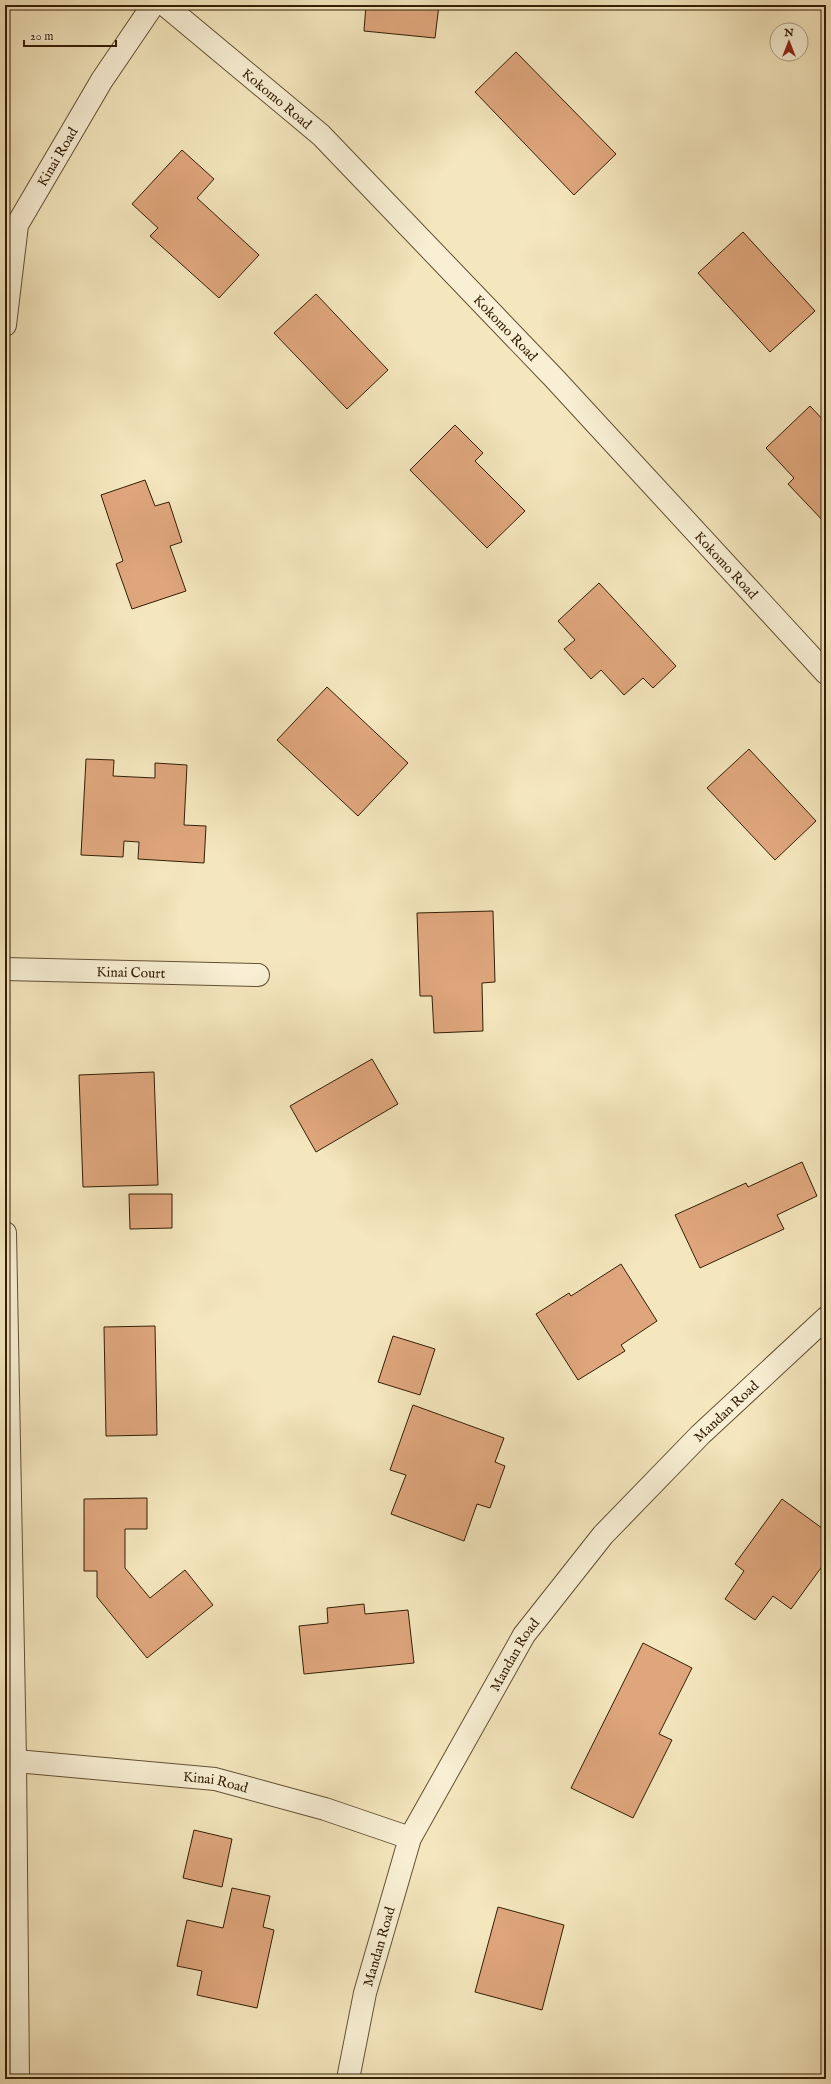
<svg xmlns="http://www.w3.org/2000/svg" width="831" height="2084" font-family="'IM FELL English',serif">
<style>
.building{fill:#dfa67d;stroke:#331e05}
.lines{fill:none;stroke-linecap:round;stroke-linejoin:round}
.street-casing{stroke:#635033;stroke-width:24}
.street{stroke:#f8efd4;stroke-width:22}
.labels{text-anchor:middle;stroke-width:3;stroke-linejoin:round;paint-order:stroke}
.street-label{font-size:14px;fill:#331e05;stroke:#f8efd4}
</style>
<rect width="100%" height="100%" fill="#f4e6bd"/>
<filter id="stains"><feTurbulence type="fractalNoise" baseFrequency=".005" numOctaves="4"/><feColorMatrix values="0 0 0 0 .2 0 0 0 0 .09 0 0 0 0 .02 0 0 0 .5 -.17"/></filter>
<radialGradient id="worn" r=".72"><stop offset=".6" stop-color="#630" stop-opacity="0"/><stop offset="1" stop-color="#630" stop-opacity=".3"/></radialGradient>
<!-- building -->
<g class="building">
<polygon points="366,5 439,5 435,38 364,31"/>
<polygon points="516,52 616,154 574,195 475,92"/>
<polygon points="182,150 214,179 197,198 259,255 219,298 150,236 158,228 132,204"/>
<polygon points="743,232 815,311 770,352 698,273"/>
<polygon points="316,294 388,370 347,409 274,333"/>
<polygon points="810,406 826,423 826,524 788,484 794,478 766,448"/>
<polygon points="455,425 483,453 475,461 525,511 487,548 410,470"/>
<polygon points="145,480 155,506 169,502 182,542 170,546 186,591 132,609 116,564 123,561 101,495"/>
<polygon points="599,583 676,666 653,688 643,678 624,695 601,670 591,679 564,649 575,640 558,621"/>
<polygon points="327,687 408,763 358,816 277,740"/>
<polygon points="749,749 816,821 775,860 707,788"/>
<polygon points="86,759 114,760 113,776 155,778 155,763 187,765 184,825 206,826 204,863 138,859 139,842 124,841 123,857 81,855"/>
<polygon points="493,911 495,982 482,983 483,1031 434,1033 432,996 420,996 417,913"/>
<polygon points="372,1059 398,1104 316,1152 290,1106"/>
<polygon points="154,1072 158,1185 83,1187 79,1075"/>
<polygon points="802,1162 817,1196 777,1215 784,1229 700,1268 675,1215 746,1183 748,1187"/>
<polygon points="129,1194 172,1194 172,1228 130,1229"/>
<polygon points="621,1264 657,1321 621,1345 625,1351 578,1380 536,1314 569,1293 571,1296"/>
<polygon points="155,1326 157,1435 106,1436 104,1327"/>
<polygon points="393,1336 435,1349 420,1395 378,1382"/>
<polygon points="413,1405 504,1438 495,1462 505,1466 490,1508 477,1504 464,1541 391,1514 406,1475 390,1470"/>
<polygon points="147,1498 147,1529 125,1529 125,1568 150,1598 185,1570 213,1605 147,1658 97,1597 97,1571 84,1571 84,1499"/>
<polygon points="782,1499 826,1531 826,1561 791,1609 773,1596 755,1620 725,1599 744,1571 735,1564"/>
<polygon points="364,1604 365,1614 408,1610 414,1663 304,1674 299,1626 328,1623 327,1608"/>
<polygon points="643,1643 692,1668 659,1734 672,1740 633,1818 571,1788"/>
<polygon points="194,1830 232,1839 222,1887 183,1878"/>
<polygon points="232,1888 270,1896 263,1927 274,1930 257,2008 197,1995 202,1971 177,1966 187,1920 223,1928"/>
<polygon points="498,1907 564,1925 542,2010 475,1992"/>
</g>
<g class="lines">
<defs>
<g id="street">
<path id="s1" d="M165 5 321 135 554 378 826 673"/>
<path id="s2" d="M5 325 17 225 102 80 153 5"/>
<path id="s3" d="M5 969 258 975"/>
<polyline points="5,1233 15,1760 18,2079"/>
<path id="s4" d="M5 1760 215 1779 325 1809 410 1838"/>
<path id="s5" d="M348 2079 365 1993 410 1838 524 1635 603 1535 700 1435 826 1318"/>
</g>
</defs>
<!-- street casing -->
<use href="#street" class="street-casing"/>
<!-- street -->
<use href="#street" class="street"/>
</g>
<g class="labels">
<!-- street labels -->
<g class="street-label">
<text dy="5" stroke="none"><textPath href="#s1" startOffset="146">Kokomo Road</textPath></text>
<text dy="5" stroke="none"><textPath href="#s2" startOffset="180">Kinai Road</textPath></text>
<text dy="5" stroke="none"><textPath href="#s1" startOffset="470">Kokomo Road</textPath></text>
<text dy="5" stroke="none"><textPath href="#s1" startOffset="794">Kokomo Road</textPath></text>
<text dy="5" stroke="none"><textPath href="#s3" startOffset="126">Kinai Court</textPath></text>
<text dy="5" stroke="none"><textPath href="#s5" startOffset="784">Mandan Road</textPath></text>
<text dy="5" stroke="none"><textPath href="#s5" startOffset="460">Mandan Road</textPath></text>
<text dy="5" stroke="none"><textPath href="#s4" startOffset="212">Kinai Road</textPath></text>
<text dy="5" stroke="none"><textPath href="#s5" startOffset="136">Mandan Road</textPath></text>
</g>
</g>
<!-- margin -->
<rect width="831" height="2084" fill="none" stroke="#f4e6bd" stroke-width="20"/>
<rect x="6" y="6" width="819" height="2072" fill="none" stroke="#331e05" stroke-width="2"/>
<rect x="10" y="10" width="811" height="2064" fill="none" stroke="#331e05"/>
<!-- north arrow -->
<g transform="translate(789 42)"><circle r="19" fill="#f8efd4" stroke="#a99b81"/>
<path d="M0-3L7 15L0 10L-7 15Z" fill="#8f2418"/>
<text y="-6" font-size="11" font-weight="bold" text-anchor="middle" fill="#331e05">N</text>
</g>
<!-- scale -->
<path d="M24 40v6h92v-6" fill="none" stroke="#331e05" stroke-width="2"/>
<text x="30" y="40" font-size="12" fill="#331e05" stroke="#f8efd4" stroke-width="3" paint-order="stroke">20 m</text>
<rect width="100%" height="100%" filter="url(#stains)"/>
<rect width="100%" height="100%" fill="url(#worn)"/>
</svg>
